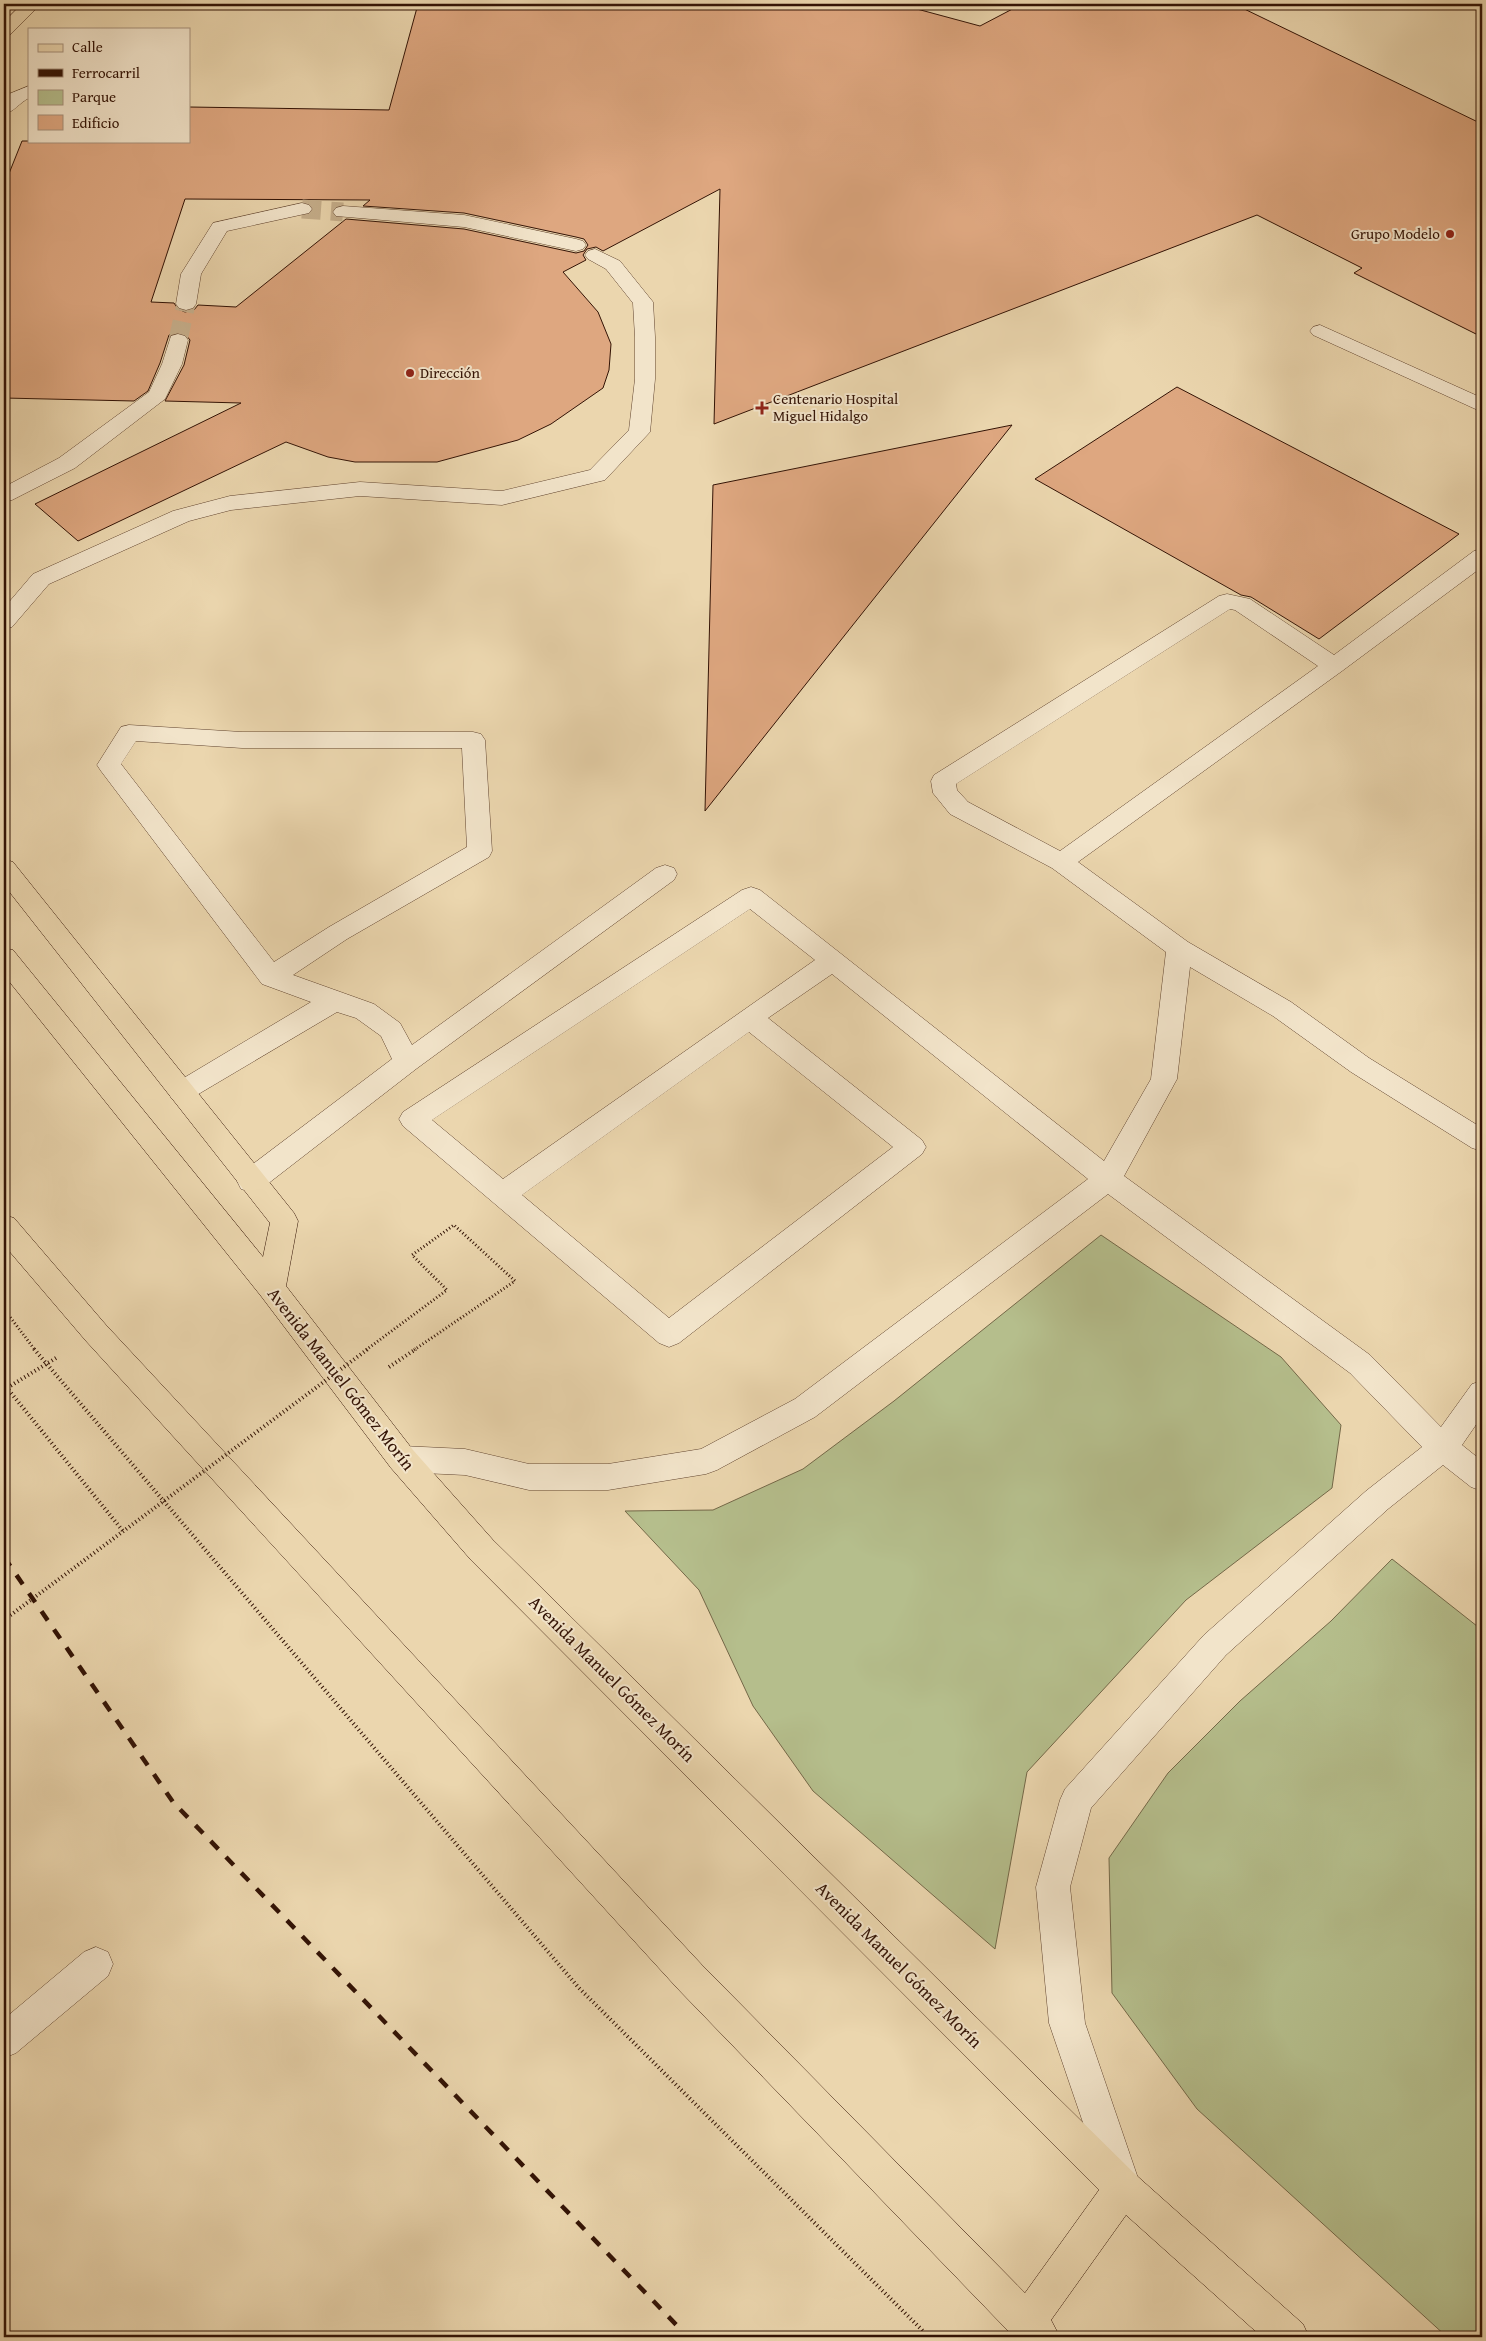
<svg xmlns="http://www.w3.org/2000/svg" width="1486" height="2341" font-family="'Gentium Book Plus',serif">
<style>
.green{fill:#b5be8c;stroke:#746848}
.building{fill:#dea780;stroke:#331305;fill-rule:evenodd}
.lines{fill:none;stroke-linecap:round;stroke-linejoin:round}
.minor-tunnel{stroke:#c6af8c;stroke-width:19;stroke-dasharray:19 10;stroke-linecap:butt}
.minor-casing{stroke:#61442f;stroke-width:1}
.major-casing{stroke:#331305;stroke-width:1}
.path-far1{stroke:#331305;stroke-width:3;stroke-dasharray:1 2.5;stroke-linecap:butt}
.path{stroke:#331305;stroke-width:4;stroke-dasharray:1 3;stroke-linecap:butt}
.minor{fill:#f2e4ca;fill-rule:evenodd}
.major{fill:#ebd6ae;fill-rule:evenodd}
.rail{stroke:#331305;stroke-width:4.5;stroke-dasharray:11 11;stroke-linecap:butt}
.path-bridge-far1{stroke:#331305;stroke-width:3;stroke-dasharray:1 2.5;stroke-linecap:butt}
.path-bridge{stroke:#331305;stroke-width:4;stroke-dasharray:1 3;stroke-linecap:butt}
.poi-dot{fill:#8f2418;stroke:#f2e4ca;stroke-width:2}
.labels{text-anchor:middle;stroke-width:4;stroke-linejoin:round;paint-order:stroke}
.far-poi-label{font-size:15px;fill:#331305;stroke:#f2e4ca;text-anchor:start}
.street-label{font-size:18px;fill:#331305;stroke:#f2e4ca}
</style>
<rect width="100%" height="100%" fill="#ebd6ae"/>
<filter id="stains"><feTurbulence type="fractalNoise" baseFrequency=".004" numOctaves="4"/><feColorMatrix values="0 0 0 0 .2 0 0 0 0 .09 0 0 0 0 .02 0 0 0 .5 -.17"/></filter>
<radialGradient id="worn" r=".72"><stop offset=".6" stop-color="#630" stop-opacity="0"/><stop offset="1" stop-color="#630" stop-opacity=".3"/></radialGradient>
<!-- green -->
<g class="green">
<polygon points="1101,1235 1281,1357 1341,1425 1332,1488 1186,1600 1027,1772 995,1949 813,1791 753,1706 699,1590 625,1511 713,1510 803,1469 894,1401"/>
<polygon points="1392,1559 1482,1630 1482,2337 1447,2337 1197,2109 1112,1993 1109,1858 1168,1773 1240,1701 1331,1621"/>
</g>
<!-- building -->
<g class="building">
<path d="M418 4H726L917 9 980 26 1022 4H1234L1482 124V337L1354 273 1362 268 1257 215 714 424 720 189 603 251 596 247 587 249 583 255 586 260 563 272 598 312 611 344 609 370 603 388 551 424 518 440 437 462H355L328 457 286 442 78 541 35 504 241 403 165 401 184 365 190 340 186 335 179 332 169 335 160 363 148 391 134 401 4 398V186L22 141H189V107L389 110ZM185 199 370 200 363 206 464 213 576 237 584 239 588 245 584 251 576 253 464 229 346 219 236 307 198 305 194 310 185 312 178 309 174 303 151 302Z"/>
<polygon points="1177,387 1459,534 1319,639 1251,597 1241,595 1035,479"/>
<polygon points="1012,425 864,611 705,811 713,485"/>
</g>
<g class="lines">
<!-- minor-tunnel -->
<g class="minor-tunnel">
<polyline points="302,209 343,212"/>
<polyline points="178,340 186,304"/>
</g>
<defs>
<g id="minor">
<path d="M29 86V98C19 103 14 112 4 114V99L9 94Z"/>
<polygon points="302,203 309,205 312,209 309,213 227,231 201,274 196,304 193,308 186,310 179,308 176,304 181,274 213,223"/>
<polygon points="343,206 464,215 576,239 583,241 586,245 583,249 576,251 464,227 336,216 333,212 336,208"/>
<polygon points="595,249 620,261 653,302 655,337 655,379 650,432 605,480 502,505 360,496 231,510 189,521 49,584 12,627 4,629 4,608 33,574 173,511 230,496 360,482 502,491 590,470 629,430 635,379 635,337 633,303 606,269 588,259 585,255 588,251"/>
<polygon points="1320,325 1482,398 1482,412 1313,335 1310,331 1313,327"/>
<polygon points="178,334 185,336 188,340 182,364 165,399 75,468 12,500 4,502 4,487 59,458 149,392 162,364 171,336"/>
<path d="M1482 549V567L1342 671 1078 862 1188 942 1291 1002 1369 1058 1482 1128V1151L1472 1148 1351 1072 1273 1016 1190 967 1177 1079 1124 1176 1370 1355 1441 1427 1472 1384 1482 1381V1416L1462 1445 1482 1461V1491L1471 1487 1443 1465 1388 1509 1226 1655 1091 1808 1070 1887 1085 2023 1141 2187 1136 2200 1123 2205 1110 2200 1105 2187 1049 2023 1036 1887 1060 1800 1065 1789 1204 1635 1366 1491 1422 1447 1350 1373 1108 1194 815 1417 717 1470 706 1474 608 1490H529L465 1475 402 1472 391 1468 387 1459 391 1450 402 1446 465 1449 529 1464H608L701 1449 795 1399 1088 1179 832 974 768 1018 922 1140 926 1147 922 1154 679 1343 669 1347 659 1343 403 1126 399 1119 403 1112 742 890 751 887 760 890 1104 1161 1151 1079 1166 952 1052 868 950 814 933 793 931 781 934 775 1219 596 1227 594 1250 599 1334 655 1474 551ZM1230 609 1235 610 1318 666 1060 851 968 802 957 790 956 784ZM750 909 815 960 503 1179 432 1120ZM749 1032 893 1147 669 1318 522 1195Z"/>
<path d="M129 725 242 732H473L481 734 485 740 492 851 489 857 347 939 293 975 374 1004 400 1023 412 1045 656 868 665 865 674 868 677 874 674 880 416 1069 261 1189 251 1192 241 1189 237 1181 241 1173 392 1059 381 1036 356 1018 337 1012 190 1099 181 1102 172 1099 168 1092 172 1085 311 1002 262 984 101 771 97 765 121 727ZM136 741 242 748H462L467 847 329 927 274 962 121 764Z"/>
<polygon points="96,1947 108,1952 113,1964 108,1976 16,2053 4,2058 4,2019 84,1952"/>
</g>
<g id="major">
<polygon points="22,4 41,4 10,35 4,36 4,22"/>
<polygon points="4,859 13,862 294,1213 298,1221 286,1286 413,1450 493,1540 1136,2175 1303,2324 1309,2337 1262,2337 1126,2215 1051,2320 1060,2337 1013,2336 678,1989 86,1341 4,1245 4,1215 14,1218 106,1325 702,1965 1025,2293 1099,2190 471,1560 391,1468 261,1296 4,975 4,948 13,950 263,1257 270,1223 4,885"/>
</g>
</defs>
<!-- minor casing -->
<use href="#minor" class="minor-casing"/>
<!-- major casing -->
<use href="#major" class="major-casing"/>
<!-- path-far1 -->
<g class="path-far1">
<polyline points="4,1309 35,1350"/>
<polyline points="414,1350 515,1281 454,1225 412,1255 447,1290"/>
</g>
<!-- path -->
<g class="path">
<polyline points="34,1349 579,1988 929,2337"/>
<polyline points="56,1358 7,1388 123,1531"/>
<polyline points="389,1367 416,1349"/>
</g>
<!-- minor -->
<use href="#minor" class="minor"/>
<!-- major -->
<use href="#major" class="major"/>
<!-- rail -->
<polyline class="rail" points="4,1557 173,1802 688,2337"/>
<!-- path-bridge-far1 -->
<polyline class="path-bridge-far1" points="366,1350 447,1290"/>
<!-- path-bridge -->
<polyline class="path-bridge" points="4,1620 368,1349"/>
</g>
<!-- markers -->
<g class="poi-dot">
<circle cx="1450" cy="234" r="5"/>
<circle cx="410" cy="373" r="5"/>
<path d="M759.5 400.5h5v5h5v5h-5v5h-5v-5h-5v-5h5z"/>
</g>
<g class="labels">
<!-- far-poi labels -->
<g class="far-poi-label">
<text x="1440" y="239" text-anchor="end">Grupo Modelo</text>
<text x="420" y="378">Dirección</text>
<text x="773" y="404">Centenario Hospital<tspan x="773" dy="17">Miguel Hidalgo</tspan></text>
</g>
<!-- street labels -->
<g class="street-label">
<text transform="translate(341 1379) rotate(52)" y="6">Avenida Manuel Gómez Morín</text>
<text transform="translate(612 1679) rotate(45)" y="6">Avenida Manuel Gómez Morín</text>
<text transform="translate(899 1965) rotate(45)" y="6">Avenida Manuel Gómez Morín</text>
</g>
</g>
<!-- margin -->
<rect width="1486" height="2341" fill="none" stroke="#ebd6ae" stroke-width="20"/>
<rect x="5" y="5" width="1476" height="2331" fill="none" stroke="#331305" stroke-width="2.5"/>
<rect x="10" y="10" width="1466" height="2321" fill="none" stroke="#331305"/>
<!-- legend -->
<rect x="28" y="28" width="162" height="115" fill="#f2e4ca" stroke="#a6907b"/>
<rect x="38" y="44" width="25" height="8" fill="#ebd6ae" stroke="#a6907b"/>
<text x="72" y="52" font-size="15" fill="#331305">Calle</text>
<rect x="38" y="69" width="25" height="8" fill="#331305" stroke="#a6907b"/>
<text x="72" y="78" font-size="15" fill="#331305">Ferrocarril</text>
<rect x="38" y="90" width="25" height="15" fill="#b5be8c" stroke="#a6907b"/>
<text x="72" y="102" font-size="15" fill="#331305">Parque</text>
<rect x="38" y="115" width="25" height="15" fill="#dea780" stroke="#a6907b"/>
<text x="72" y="128" font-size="15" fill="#331305">Edificio</text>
<rect width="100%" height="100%" filter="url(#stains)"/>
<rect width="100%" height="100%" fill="url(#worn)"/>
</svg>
